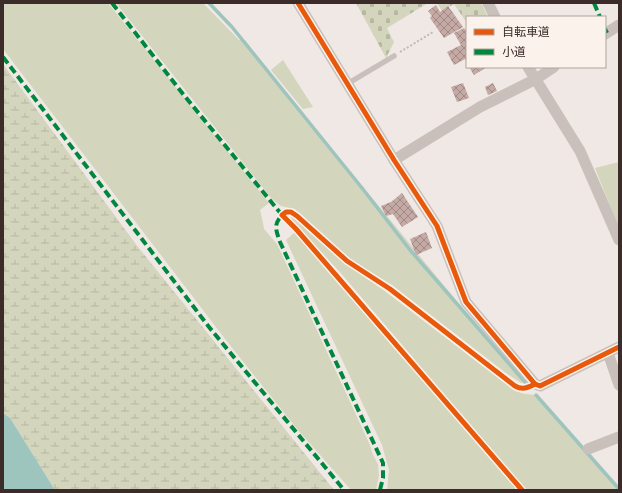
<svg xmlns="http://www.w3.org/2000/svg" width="622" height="493" font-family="'Public Sans','Noto Sans JP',sans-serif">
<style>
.grass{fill:#d4d5bd}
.wetland{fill:url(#wetland-marsh)}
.cemetery{fill:url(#cemetery-stones)}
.water{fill:#9ec4be}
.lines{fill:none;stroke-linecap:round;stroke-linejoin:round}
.stream{stroke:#9ec4be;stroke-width:3.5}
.building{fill:url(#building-cross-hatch)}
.path{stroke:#c2b9b4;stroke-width:2;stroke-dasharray:2 2;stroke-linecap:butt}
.service{stroke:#c9c0bc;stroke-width:5.5}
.minor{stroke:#c9c0bc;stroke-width:11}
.quiet{stroke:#00873e;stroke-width:4;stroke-dasharray:8 4;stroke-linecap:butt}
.cycleway-casing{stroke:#fbf2ec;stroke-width:8}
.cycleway{stroke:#e8590c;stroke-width:5}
</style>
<defs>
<pattern id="wetland-marsh" width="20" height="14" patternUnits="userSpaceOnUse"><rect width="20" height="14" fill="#d4d5bd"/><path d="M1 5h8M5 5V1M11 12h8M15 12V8" fill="none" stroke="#b7b7a2"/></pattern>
<pattern id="cemetery-stones" width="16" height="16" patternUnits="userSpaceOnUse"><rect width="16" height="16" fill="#d4d5bd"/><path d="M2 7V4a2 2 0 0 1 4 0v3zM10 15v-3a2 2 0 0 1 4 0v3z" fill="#b7b7a2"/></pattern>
<pattern id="building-cross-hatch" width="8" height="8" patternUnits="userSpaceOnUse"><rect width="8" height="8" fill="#c4a9a5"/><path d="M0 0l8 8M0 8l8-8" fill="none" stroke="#a08a86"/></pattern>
</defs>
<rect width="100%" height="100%" fill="#efe8e4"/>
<!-- grass -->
<g class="grass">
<polygon points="3,3 108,3 269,203 260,210 263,223 264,229 277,244 370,445 373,455 378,464 379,476 376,490 351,490 298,430 229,344 3,49"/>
<path d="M116 3H203L239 40H245C288 96 333 151 378 205 427 265 475 324 525 382L521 383 506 373 392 285 353 261 295 209 281 206 272 199Z"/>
<polygon points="283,60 313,107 303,109 271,70"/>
<polygon points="619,162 619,229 595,168"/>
<polygon points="291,217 296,219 350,267 386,292 515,391 525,394 536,395 619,489 619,490 526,490 339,271 292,221"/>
<polygon points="295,232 517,490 387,490 389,470 382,445 286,240"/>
</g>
<!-- wetland -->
<polygon class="wetland" points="3,64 138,247 334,490 55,490 10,418 3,413"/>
<!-- cemetery -->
<g class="cemetery">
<polygon points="356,3 428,3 387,28 394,42 386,58"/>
<polygon points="437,3 481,3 488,17 467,17 467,23 454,4 442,11"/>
</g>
<!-- water -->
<polygon class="water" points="3,413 10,418 55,490 3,490"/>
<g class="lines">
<!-- stream -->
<g class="stream">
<polyline points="209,3 232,27 362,188 410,250 525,382"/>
<polyline points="536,395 619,489"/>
</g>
</g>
<!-- building -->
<g class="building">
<polygon points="436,5 440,12 448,6 463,27 444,38 430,18 432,16 428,11"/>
<polygon points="464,28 467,32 467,63 465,59 454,65 447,52 461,45 454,33"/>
<polygon points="469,67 487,67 474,75"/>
<polygon points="463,83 469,98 457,102 451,87"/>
<polygon points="493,83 497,91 488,95 485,87"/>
<polygon points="402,193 418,217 402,227 393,214 386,216 381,206 391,202"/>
<polygon points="426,232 432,248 416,255 410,239"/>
</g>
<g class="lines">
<!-- path -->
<polyline class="path" points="400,52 433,32"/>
<!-- service -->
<polyline class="service" points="347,84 394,56"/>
<!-- minor -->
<g class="minor">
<polyline points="298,3 394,160 437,226 466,302 535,384 540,386 544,384 619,347"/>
<polyline points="488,3 495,17"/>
<polyline points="605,34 619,25"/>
<polyline points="528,67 580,151 619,240"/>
<polyline points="394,160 480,107 536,79 554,67"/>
<polyline points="608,353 619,385"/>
<polyline points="588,449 619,437"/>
</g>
<!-- quiet -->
<g class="quiet">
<path d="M112 3 183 94 282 215C273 225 276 230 280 242L383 463V478L380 490"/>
<polyline points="594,3 600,17"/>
<polyline points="605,29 607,33"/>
<polyline points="3,57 209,327 344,490"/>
</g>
<defs>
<g id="cycleway">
<polyline points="298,3 394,160 437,226 466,302 535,384 540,386 544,384 619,347"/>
<path d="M522 490 296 229 282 215 286 212H291L297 216 347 261 390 289 515 386C522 390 528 388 535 384"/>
</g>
</defs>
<!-- cycleway casing -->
<use href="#cycleway" class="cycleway-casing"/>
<!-- cycleway -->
<use href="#cycleway" class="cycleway"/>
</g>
<!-- border -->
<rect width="622" height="493" fill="none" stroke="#3b2c29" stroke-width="8"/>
<!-- legend -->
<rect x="466" y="16" width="140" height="52" fill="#fbf2ec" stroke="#aea39e"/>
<rect x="474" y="29" width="20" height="6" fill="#e8590c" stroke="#aea39e"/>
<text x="502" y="36" font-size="12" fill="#3b2c29">自転車道</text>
<rect x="474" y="49" width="20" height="6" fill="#00873e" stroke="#aea39e"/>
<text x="502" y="56" font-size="12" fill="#3b2c29">小道</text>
</svg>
